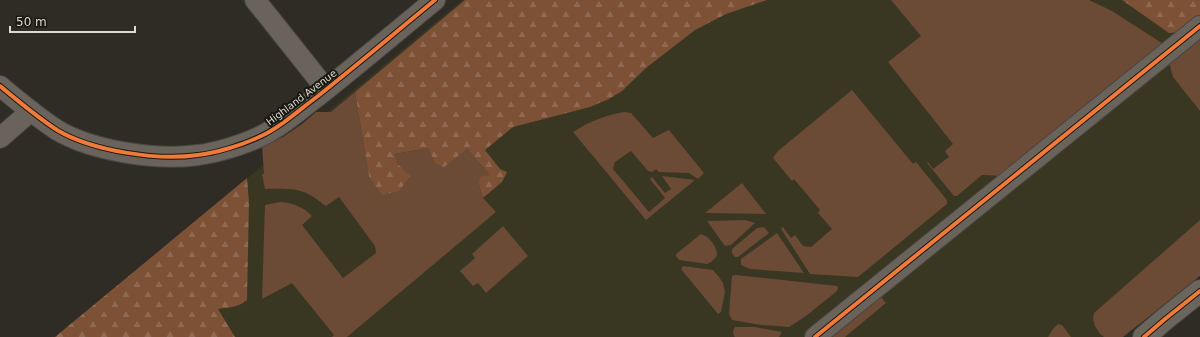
<svg xmlns="http://www.w3.org/2000/svg" width="1200" height="337" font-family="'DejaVu Sans',sans-serif">
<style>
.built{fill:#393622}
.green{fill:#6b4a36}
.forest{fill:url(#forest-firs)}
.lines{fill:none;stroke-linecap:round;stroke-linejoin:round}
.street-casing{stroke:#494741;stroke-width:22}
.secondary-casing{stroke:#494741;stroke-width:24}
.street{stroke:#69635c;stroke-width:20}
.secondary{stroke:#6a665d;stroke-width:22}
.cycleway-casing{stroke:#191711;stroke-width:6}
.cycleway{stroke:#f17a3a;stroke-width:4}
.labels{text-anchor:middle;stroke-width:4;stroke-linejoin:round;paint-order:stroke}
.street-label{font-size:10px;fill:#dcdad1;stroke:#191711}
</style>
<defs>
<pattern id="forest-firs" width="22" height="20" patternUnits="userSpaceOnUse"><rect width="22" height="20" fill="#7d5135"/><path d="M5 1l3.5 6h-7zM16 11l3.5 6h-7z" fill="#8f6951"/></pattern>
</defs>
<rect width="100%" height="100%" fill="#2e2c25"/>
<!-- built -->
<polygon class="built" points="462,0 1200,0 1200,273 1122,337 56,337"/>
<!-- green -->
<g class="green">
<polygon points="891,0 1089,0 1112,11 1165,45 1004,176 982,175 957,196 954,196 927,163 928,162 933,169 949,157 945,151 953,144 888,62 921,36"/>
<polygon points="1200,37 1200,111 1173,77 1169,62"/>
<polygon points="852,90 913,164 916,162 947,200 947,204 858,277 810,274 781,229 783,227 791,238 795,235 803,246 811,247 832,229 818,213 820,210 794,179 792,181 773,158 778,151"/>
<path d="M355 92 369 177 398 164 395 154 428 148 435 163 467 149 490 175 479 185 483 198 496 212 347 337H332L334 335 292 283 262 299 265 205C271 204 277 202 282 202 293 203 305 208 312 216L302 225 343 278 376 253 375 246 339 197 326 206C321 203 316 198 310 195 297 187 279 189 265 189L262 174H264L262 146 283 137 302 124 316 112H331Z"/>
<path d="M624 112 631 113 653 138 669 130 704 173 698 179 689 173 659 172 656 169 652 172 648 171 631 151 615 162 613 169 649 212 665 198 650 179 652 177 665 193 671 189 662 176 695 180 646 220 573 132C588 122 606 115 624 112Z"/>
<polygon points="742,183 766,214 705,213"/>
<polygon points="745,220 755,223 731,245 725,246 707,221"/>
<polygon points="1200,220 1200,276 1123,337 1104,337 1100,334 1095,326 1093,319 1094,313"/>
<polygon points="503,226 528,256 486,293 478,283 473,286 460,271 475,258 472,254"/>
<polygon points="764,227 769,233 738,257 735,257 732,253 732,249 757,228"/>
<polygon points="777,233 804,273 750,269 741,265 741,259"/>
<path d="M701 234C710 237 717 246 717 256L711 262 707 264 679 260 676 256V254Z"/>
<polygon points="683,266 713,270 719,277 723,283 725,292 721,312 718,314 681,269"/>
<polygon points="736,275 837,286 838,288 837,291 806,316 789,327 761,325 732,320 729,314 732,276"/>
<polygon points="881,297 886,303 845,337 832,337"/>
<polygon points="1058,324 1062,325 1071,337 1048,337 1053,329"/>
<path d="M735 327H755L782 332 779 337H735C732 334 733 330 735 327Z"/>
</g>
<!-- forest -->
<g class="forest">
<polygon points="465,0 767,0 726,14 695,30 646,68 622,91 609,99 590,107 513,127 485,150 500,169 507,172 502,182 483,198 479,185 480,177 490,175 467,149 444,167 435,163 428,148 395,154 398,164 410,176 399,191 382,195 369,177 355,92"/>
<polygon points="1122,0 1200,0 1200,18 1184,32 1169,33"/>
<path d="M247 178 249 202 247 300C238 308 229 307 218 309L235 337H55Z"/>
</g>
<g class="lines">
<defs>
<g id="street">
<polyline points="255,0 268,16 326,89"/>
<path d="M0 86C18 101 37 117 57 130 92 151 158 161 198 155 216 153 242 145 259 137 281 127 299 110 318 96 357 65 396 32 435 0"/>
<polyline points="0,138 31,111"/>
<polyline points="815,337 1200,26"/>
</g>
<polyline id="secondary" points="1144,337 1165,319 1200,291"/>
</defs>
<!-- street casing -->
<use href="#street" class="street-casing"/>
<!-- secondary casing -->
<use href="#secondary" class="secondary-casing"/>
<!-- street -->
<use href="#street" class="street"/>
<!-- secondary -->
<use href="#secondary" class="secondary"/>
<defs>
<g id="cycleway">
<path d="M0 86C18 101 37 117 57 130 92 151 158 161 198 155 216 153 242 145 259 137 281 127 299 110 318 96 357 65 396 32 435 0"/>
<polyline points="815,337 1200,26"/>
<polyline points="1144,337 1165,319 1200,291"/>
</g>
</defs>
<!-- cycleway casing -->
<use href="#cycleway" class="cycleway-casing"/>
<!-- cycleway -->
<use href="#cycleway" class="cycleway"/>
</g>
<g class="labels">
<!-- street labels -->
<g class="street-label">
<text transform="translate(301 97) rotate(-37)" y="4">Highland Avenue</text>
</g>
</g>
<!-- scale -->
<path d="M10 26v6h125v-6" fill="none" stroke="#dcdad1" stroke-width="2"/>
<text x="16" y="26" font-size="12" fill="#dcdad1" stroke="#191711" stroke-width="3" paint-order="stroke">50 m</text>
</svg>
